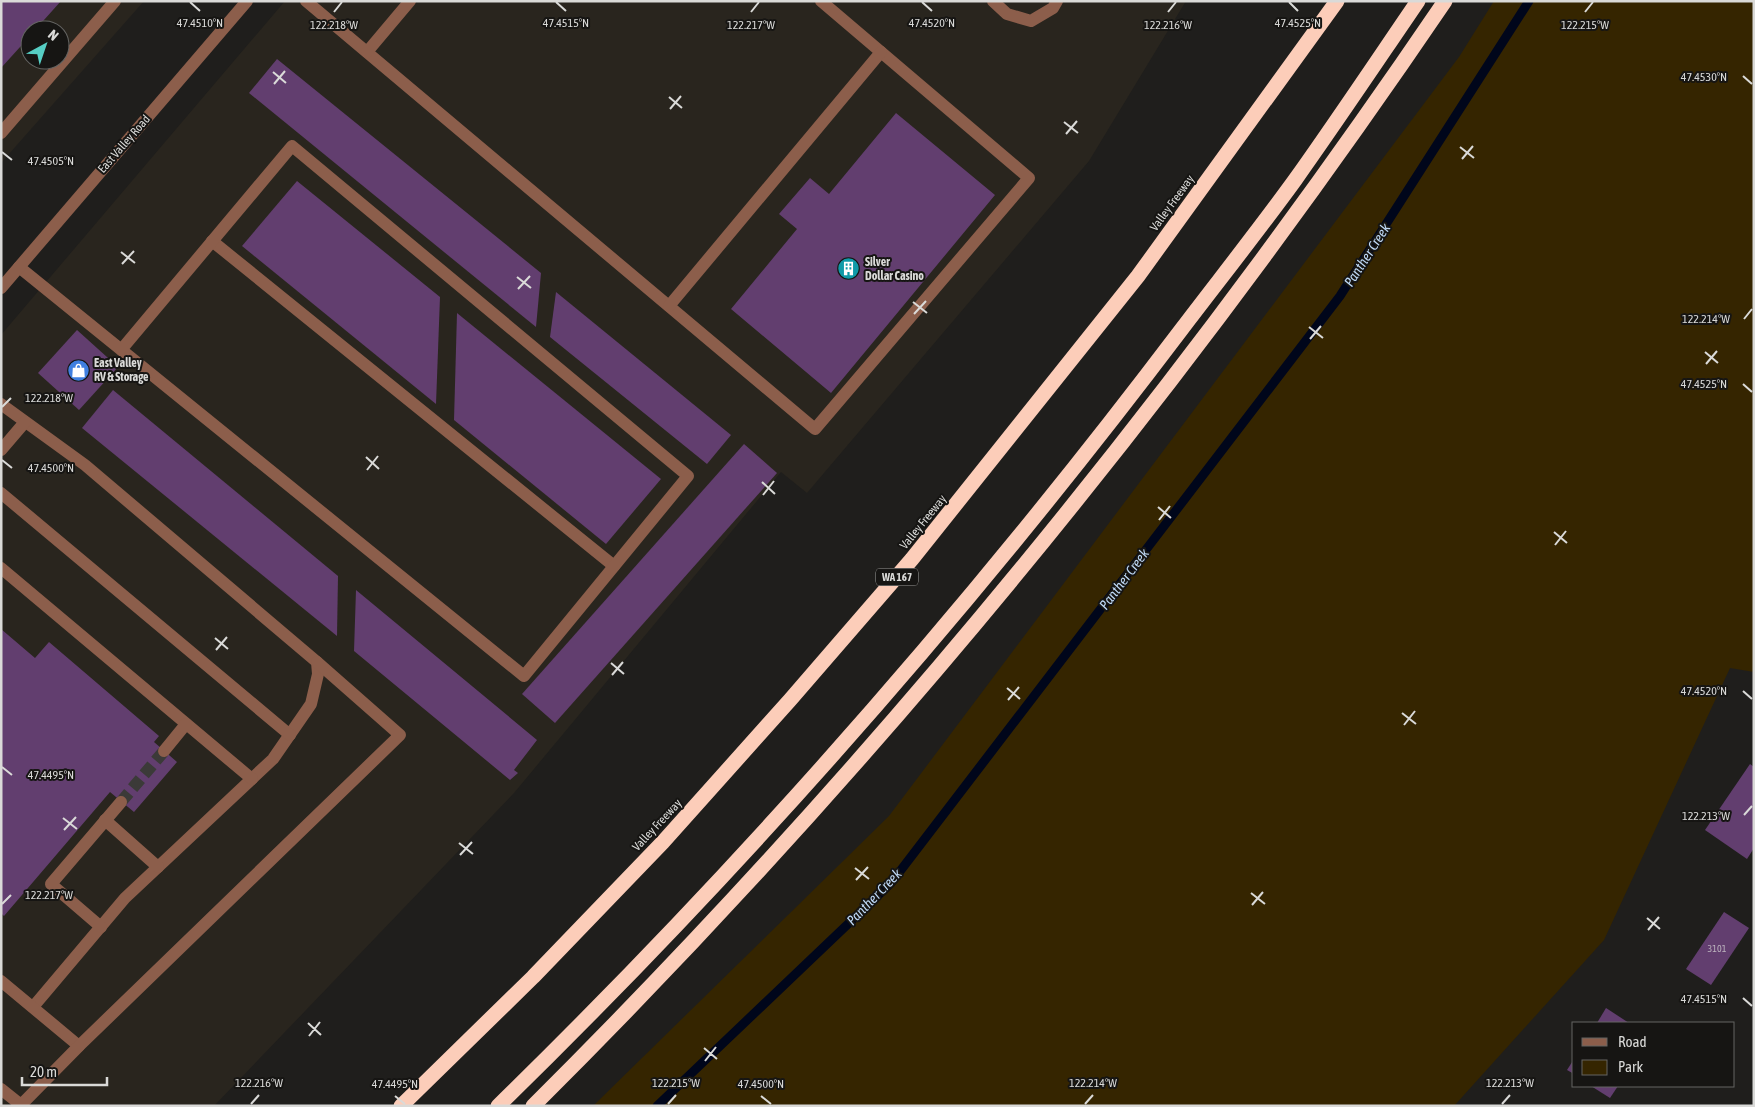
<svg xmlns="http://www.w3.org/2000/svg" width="1755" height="1107" font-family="'Asap Condensed',sans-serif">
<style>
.built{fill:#29251e;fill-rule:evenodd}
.green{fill:#352500}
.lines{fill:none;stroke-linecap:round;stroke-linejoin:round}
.stream{stroke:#00061b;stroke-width:9}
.building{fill:#623e6f}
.minor-tunnel{stroke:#3b3a38;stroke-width:12;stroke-dasharray:12 6;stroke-linecap:butt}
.minor{stroke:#8c5e4b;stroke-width:12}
.highway{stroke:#fccdb9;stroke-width:15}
.ticks{fill:none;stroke:#dadad8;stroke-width:2}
.labels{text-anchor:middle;stroke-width:4;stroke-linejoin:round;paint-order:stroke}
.number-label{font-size:10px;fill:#bcb3be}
.shield{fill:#161513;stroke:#9f9f9d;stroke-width:1}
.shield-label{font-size:11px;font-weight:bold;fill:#dadad8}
.street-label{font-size:12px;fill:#dadad8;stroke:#161513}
.poi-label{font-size:12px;font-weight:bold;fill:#dadad8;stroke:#161513;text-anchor:start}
.water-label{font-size:14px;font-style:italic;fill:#c0daf7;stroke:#161513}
.ticks-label{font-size:12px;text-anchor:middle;fill:#dadad8;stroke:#161513;stroke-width:4;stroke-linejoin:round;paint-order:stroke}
</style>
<rect width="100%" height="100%" fill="#1f1e1c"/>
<!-- built -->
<g class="built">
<path d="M1 1H144L1 163ZM30 30H60V60H30Z"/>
<polygon points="285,1 1186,1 1089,161 807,493 781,472 514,793 214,1106 1,1106 1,335"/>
</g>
<!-- green -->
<polygon class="green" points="1494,1 1754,1 1754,672 1730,668 1604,940 1454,1106 593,1106 889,816 1459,57"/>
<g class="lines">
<!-- stream -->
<polyline class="stream" points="657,1106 891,883 1340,296 1529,1"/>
</g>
<!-- building -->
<g class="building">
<polygon points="1,1 61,1 35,30 30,30 30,36 1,68"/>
<polygon points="277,59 541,273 536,327 249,93"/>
<polygon points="896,113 995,195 831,393 731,309 797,229 779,214 810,178 829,194"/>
<polygon points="297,181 440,297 436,404 242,246"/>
<polygon points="556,292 731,435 707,464 550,337"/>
<polygon points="457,313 661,479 606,544 454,420"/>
<polygon points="77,330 118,367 79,410 38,373"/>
<polygon points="113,390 338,576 337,636 82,428"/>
<polygon points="744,444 777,473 555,723 522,694"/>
<polygon points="356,590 537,740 514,770 518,773 510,780 354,651"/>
<polygon points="1,629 35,658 49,642 159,736 154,742 177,762 134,812 110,792 4,916 1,913"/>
<polygon points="1750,764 1754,767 1754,848 1747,859 1705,830"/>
<polygon points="1724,912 1749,928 1711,985 1686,969"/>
<polygon points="1606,1008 1629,1023 1597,1023"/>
<polygon points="1574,1059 1574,1074 1567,1070"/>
<polygon points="1591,1086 1618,1086 1610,1098"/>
</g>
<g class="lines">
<!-- minor-tunnel -->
<polyline class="minor-tunnel" points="121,802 164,751"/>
<!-- minor -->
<g class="minor">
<polyline points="306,1 815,429 1029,178 821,1"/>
<polyline points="993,1 1007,14 1031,21 1053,8 1057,1"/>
<polyline points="367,52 410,1"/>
<polyline points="1,133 115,1"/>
<polyline points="212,241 614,566"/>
<polyline points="19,267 524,676 688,476 292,146 121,350"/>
<polyline points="1,288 247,1"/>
<polyline points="669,306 881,52"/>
<polyline points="1,404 85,465 317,662 318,674 311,704 273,759 125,898 33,1007"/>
<polyline points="1,450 25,422"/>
<polyline points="1,493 290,735"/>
<polyline points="1,568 252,779"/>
<polyline points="164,751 186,724"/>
<polyline points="105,820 158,867"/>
<polyline points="101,927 51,884 121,802"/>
<polyline points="1,981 79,1046"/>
<polyline points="1,1089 21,1105 79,1046 400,735 317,662"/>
</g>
<!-- highway -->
<g class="highway">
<polyline points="401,1106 533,977 663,842 790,700 912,559 1138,276 1337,1"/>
<path d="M498 1106C745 865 973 605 1181 330 1219 280 1258 231 1295 180 1337 121 1377 61 1418 1"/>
<path d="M533 1106C873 768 1176 397 1445 1"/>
</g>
</g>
<!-- ticks -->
<path class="ticks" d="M190 2 200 11M556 2 566 11M922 2 932 11M1289 2 1298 11M334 12 342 2M751 12 759 2M1168 12 1176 2M1585 12 1593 2M273 72 286 83M1743 76 1752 84M274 84 285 71M669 97 682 108M670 109 681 96M1064 122 1078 133M1066 134 1077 121M1460 147 1474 158M2 152 12 160M1462 159 1473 146M121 252 135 263M122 264 134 251M517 277 531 288M518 289 530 276M913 302 927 313M914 314 926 301M1744 319 1752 309M1309 327 1323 338M1310 339 1321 326M1705 352 1718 363M1706 364 1717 351M1743 384 1752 392M2 407 11 398M366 457 379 469M2 460 12 468M367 470 378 456M762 482 775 494M763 495 774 481M1158 507 1171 518M1159 520 1170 506M1554 532 1567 543M1555 545 1566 531M215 638 228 649M216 650 227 637M611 663 624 674M612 675 623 662M1007 688 1020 699M1743 691 1752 699M1008 700 1019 687M1402 713 1416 724M1404 725 1415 711M2 767 12 775M1744 815 1752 806M63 818 77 829M64 830 76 817M459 843 473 854M460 855 472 842M855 868 869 879M856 880 868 867M1251 893 1265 904M2 904 11 895M1252 905 1263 892M1647 918 1660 929M1648 930 1659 917M1743 998 1752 1006M308 1023 321 1035M309 1036 320 1022M704 1048 717 1059M705 1061 716 1047M395 1096 405 1104M761 1096 771 1104M251 1104 259 1095M668 1104 676 1095M1085 1104 1093 1095M1502 1104 1510 1095"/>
<!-- icons -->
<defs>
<symbol id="building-disc" viewBox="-11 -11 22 22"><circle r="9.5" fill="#0f9aa8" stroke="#161513"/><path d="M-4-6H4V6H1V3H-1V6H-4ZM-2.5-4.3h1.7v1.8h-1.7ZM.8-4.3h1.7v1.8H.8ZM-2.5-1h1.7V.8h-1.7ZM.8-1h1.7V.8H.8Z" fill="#fff"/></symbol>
<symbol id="shop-disc" viewBox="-11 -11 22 22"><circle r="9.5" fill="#3f7fe0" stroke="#161513"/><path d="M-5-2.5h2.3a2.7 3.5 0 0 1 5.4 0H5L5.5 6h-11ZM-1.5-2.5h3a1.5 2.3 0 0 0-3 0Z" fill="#fff"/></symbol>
</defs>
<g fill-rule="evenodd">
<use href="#building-disc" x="836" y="256" width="25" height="25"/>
<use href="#shop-disc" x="66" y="358" width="25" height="25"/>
</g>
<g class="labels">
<!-- number labels -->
<g class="number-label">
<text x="1717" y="952">3101</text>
</g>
<!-- shield labels -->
<rect class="shield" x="876" y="568.5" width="42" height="17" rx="4"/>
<g class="shield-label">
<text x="897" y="581">WA 167</text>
</g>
<!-- street labels -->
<g class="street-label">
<text transform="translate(124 144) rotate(-49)" y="4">East Valley Road</text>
<text transform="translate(1172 203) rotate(-54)" y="4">Valley Freeway</text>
<text transform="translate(923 522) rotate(-51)" y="4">Valley Freeway</text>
<text transform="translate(657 825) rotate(-47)" y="4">Valley Freeway</text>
</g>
<!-- poi labels -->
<g class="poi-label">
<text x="865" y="266">Silver<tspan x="865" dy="14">Dollar Casino</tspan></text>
<text x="94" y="367">East Valley<tspan x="94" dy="14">RV &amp; Storage</tspan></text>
</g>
<!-- water labels -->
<g class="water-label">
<text transform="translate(1367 255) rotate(-57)" y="5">Panther Creek</text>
<text transform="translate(1124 579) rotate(-53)" y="5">Panther Creek</text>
<text transform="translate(874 897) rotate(-46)" y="5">Panther Creek</text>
</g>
</g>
<g class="ticks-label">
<text x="200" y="27">47.4510°N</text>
<text x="566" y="27">47.4515°N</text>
<text x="932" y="27">47.4520°N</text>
<text x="1298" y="27">47.4525°N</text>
<text x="334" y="29">122.218°W</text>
<text x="751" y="29">122.217°W</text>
<text x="1168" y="29">122.216°W</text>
<text x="1585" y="29">122.215°W</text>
<text x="1704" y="81">47.4530°N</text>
<text x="51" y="165">47.4505°N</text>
<text x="1706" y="323">122.214°W</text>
<text x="1704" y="388">47.4525°N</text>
<text x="49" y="402">122.218°W</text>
<text x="51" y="472">47.4500°N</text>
<text x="1704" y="695">47.4520°N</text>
<text x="51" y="779">47.4495°N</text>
<text x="1706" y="820">122.213°W</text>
<text x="49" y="899">122.217°W</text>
<text x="1704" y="1003">47.4515°N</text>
<text x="259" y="1087">122.216°W</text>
<text x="676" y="1087">122.215°W</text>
<text x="1093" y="1087">122.214°W</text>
<text x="1510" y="1087">122.213°W</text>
<text x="395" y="1088">47.4495°N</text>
<text x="761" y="1088">47.4500°N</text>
</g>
<!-- border -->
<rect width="1755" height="1107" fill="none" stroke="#dadad8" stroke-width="5"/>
<!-- legend -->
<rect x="1572" y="1022" width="162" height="65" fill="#161513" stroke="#646462"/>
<rect x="1582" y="1038" width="25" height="8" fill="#8c5e4b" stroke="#646462"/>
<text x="1618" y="1047" font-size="15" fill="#dadad8">Road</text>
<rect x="1582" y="1060" width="25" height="15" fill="#352500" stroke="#646462"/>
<text x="1618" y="1072" font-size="15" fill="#dadad8">Park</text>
<!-- north arrow -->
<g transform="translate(45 45) rotate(40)"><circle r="24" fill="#161513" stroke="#646462"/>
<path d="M0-4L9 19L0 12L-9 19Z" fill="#56cec4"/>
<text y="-8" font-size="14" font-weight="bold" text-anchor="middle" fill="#dadad8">N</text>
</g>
<!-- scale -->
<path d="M22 1077v8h85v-8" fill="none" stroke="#dadad8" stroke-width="2.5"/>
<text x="30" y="1077" font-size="15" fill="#dadad8" stroke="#161513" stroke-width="4" paint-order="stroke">20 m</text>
</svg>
